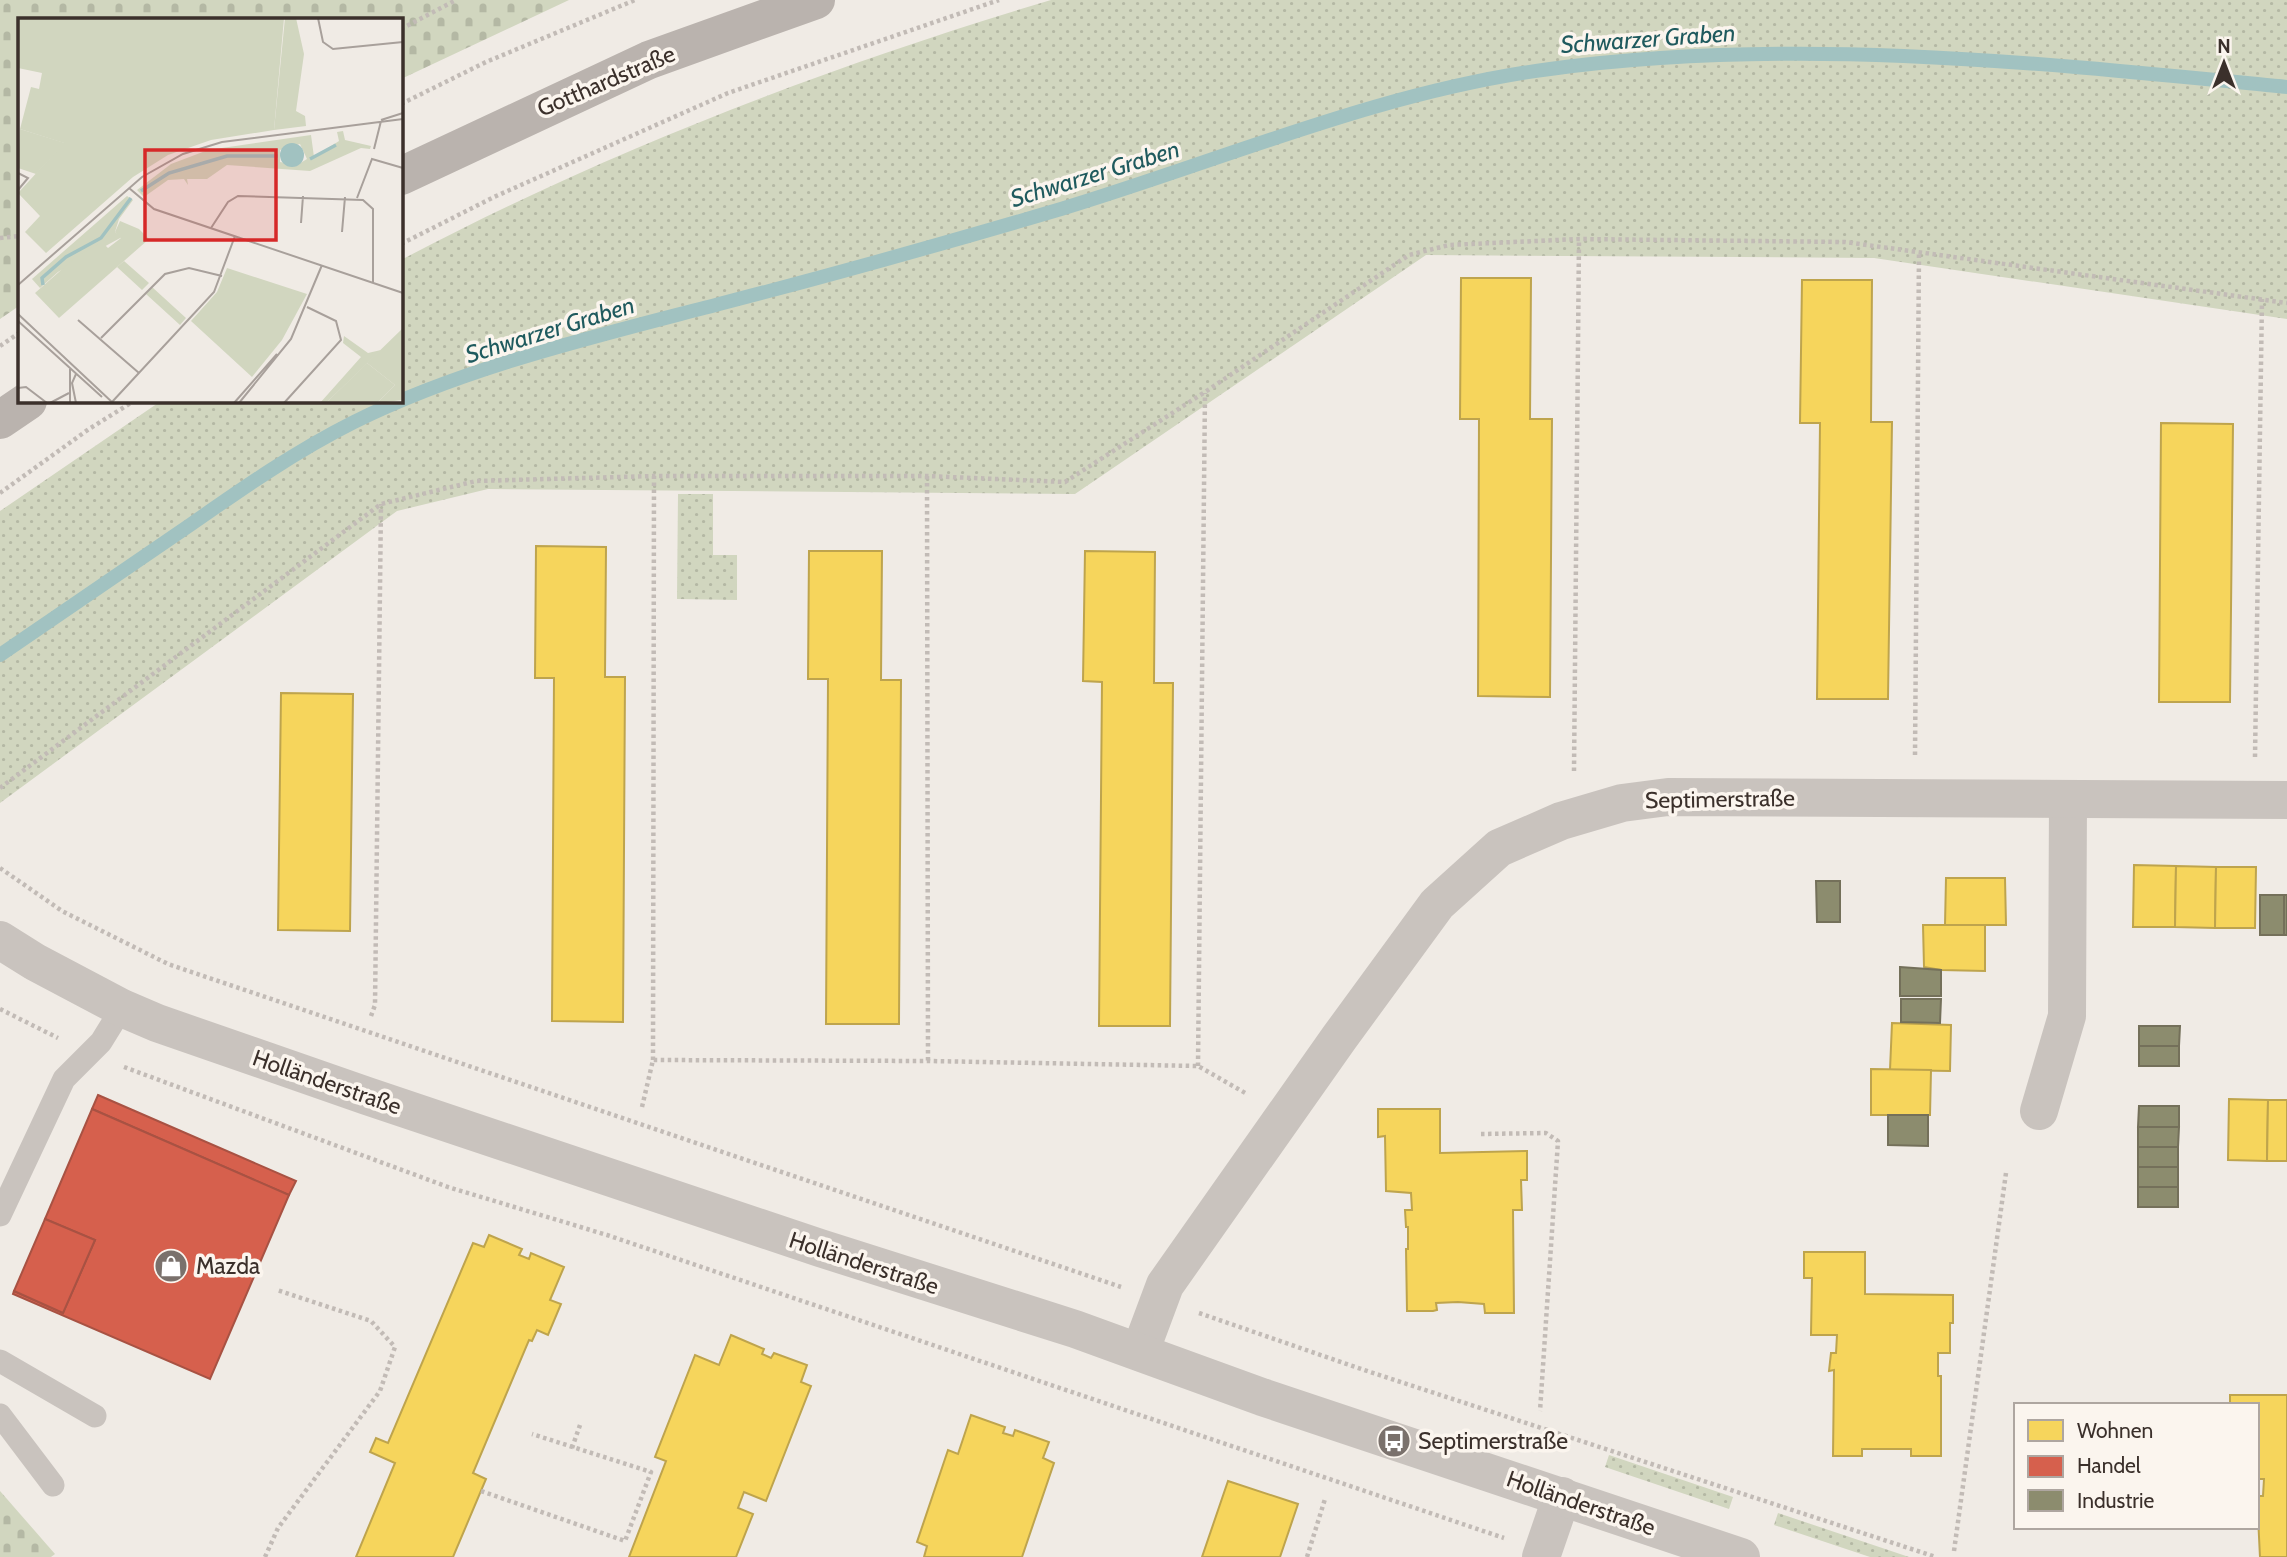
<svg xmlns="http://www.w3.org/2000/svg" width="2287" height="1557" font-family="Cabin,sans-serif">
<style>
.grass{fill:url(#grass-dots)}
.cemetery{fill:url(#cemetery-stones)}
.homes{fill:#f6d55c;stroke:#bea44d;stroke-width:2}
.shops{fill:#d6604d;stroke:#a85243;stroke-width:2}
.industry{fill:#8c8c6e;stroke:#74705a;stroke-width:2}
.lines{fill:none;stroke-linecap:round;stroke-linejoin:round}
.stream{stroke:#a1c2c1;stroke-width:14}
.path{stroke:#c2bbb6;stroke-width:4.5;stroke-dasharray:3.5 3.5;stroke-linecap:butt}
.service{stroke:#c9c3be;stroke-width:23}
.minor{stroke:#c9c3be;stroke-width:38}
.tertiary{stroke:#c9c3be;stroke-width:38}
.secondary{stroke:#bab3ae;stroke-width:38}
.labels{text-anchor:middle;stroke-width:7;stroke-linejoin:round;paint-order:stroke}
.street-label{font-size:23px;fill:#3b302b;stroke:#fbf5ee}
.poi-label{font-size:23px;fill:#3b302b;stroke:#fbf5ee;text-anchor:start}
.water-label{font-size:24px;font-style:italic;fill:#1f5a5e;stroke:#fbf5ee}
.inset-river{fill:none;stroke:#a1c2c1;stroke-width:3.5}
.inset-road{fill:none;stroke:#a8a09b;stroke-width:2}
.view{fill:#d62828;fill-opacity:0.15;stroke:#d62828;stroke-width:3.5}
.inset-edge{fill:none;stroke:#3b302b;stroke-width:3.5}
</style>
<defs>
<pattern id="grass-dots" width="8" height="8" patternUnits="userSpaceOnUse" patternTransform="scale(1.75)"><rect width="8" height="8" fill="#d1d6bf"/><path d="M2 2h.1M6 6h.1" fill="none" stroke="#b4b8a4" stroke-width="1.8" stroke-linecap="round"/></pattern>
<pattern id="cemetery-stones" width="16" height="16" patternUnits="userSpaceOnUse" patternTransform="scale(1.75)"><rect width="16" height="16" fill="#d1d6bf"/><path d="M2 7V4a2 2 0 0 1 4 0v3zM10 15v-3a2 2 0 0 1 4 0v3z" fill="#b4b8a4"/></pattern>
</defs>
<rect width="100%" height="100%" fill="#f0ebe5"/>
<!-- grass -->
<g class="grass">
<path d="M1051 0H2287V319L1874 258 1426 255 1075 494 488 489 397 511 0 803V511L3 509 161 401H401V260C607 151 827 67 1051 0Z"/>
<polygon points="678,494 713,494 713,555 737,555 737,600 677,599"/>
<polygon points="1609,1455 1733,1497 1729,1509 1605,1467"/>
<polygon points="1778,1513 1909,1557 1870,1557 1774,1525"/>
</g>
<!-- cemetery -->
<g class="cemetery">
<polygon points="0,0 569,0 401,79 401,19 19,19 19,306 0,319"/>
<polygon points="0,1491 55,1554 51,1557 0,1557"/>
</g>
<!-- homes -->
<g class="homes">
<polygon points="1461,278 1531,278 1530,419 1552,419 1550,697 1478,696 1479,419 1460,419"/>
<polygon points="1802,280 1872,280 1871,422 1892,422 1888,699 1817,699 1820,423 1800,423"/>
<polygon points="2161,423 2233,424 2230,702 2159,702"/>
<polygon points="536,546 606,547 605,677 625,677 623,1022 552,1021 554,678 535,678"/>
<polygon points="809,551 882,551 881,680 901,680 899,1024 826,1024 828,679 808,679"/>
<polygon points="1085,551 1155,552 1154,683 1173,683 1170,1026 1099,1026 1102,682 1083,681"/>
<polygon points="281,693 353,694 350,931 278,930"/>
<polygon points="2134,865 2176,866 2175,927 2133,927"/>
<polygon points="2176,866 2216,867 2215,928 2175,927"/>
<polygon points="2216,867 2256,867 2255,928 2215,928"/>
<polygon points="1946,878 2005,878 2006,925 1945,925"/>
<polygon points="1923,925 1985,925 1985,971 1941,970 1924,967"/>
<polygon points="1892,1023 1951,1025 1950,1071 1890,1070"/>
<polygon points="1871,1069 1931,1070 1930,1115 1871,1115"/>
<polygon points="2229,1099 2268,1100 2267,1161 2228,1160"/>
<polygon points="2268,1100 2287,1100 2287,1161 2267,1161"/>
<polygon points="1378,1109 1440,1109 1440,1153 1527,1151 1527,1180 1521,1180 1522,1210 1513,1210 1514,1313 1485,1313 1484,1304 1458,1302 1436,1303 1437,1310 1433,1311 1407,1311 1406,1249 1408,1249 1408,1227 1406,1227 1405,1210 1412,1210 1411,1193 1386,1191 1385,1136 1378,1137"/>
<polygon points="489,1235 522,1249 519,1255 529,1259 531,1253 564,1267 550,1300 561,1304 548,1335 537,1330 532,1341 529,1340 473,1473 486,1479 453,1557 356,1557 395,1463 370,1452 376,1438 388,1443 473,1243 484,1247"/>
<polygon points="1804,1252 1865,1252 1865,1294 1953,1295 1953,1323 1950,1323 1950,1353 1938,1353 1938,1376 1941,1376 1941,1456 1911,1456 1911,1449 1862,1449 1862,1456 1833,1456 1834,1370 1829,1371 1831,1353 1836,1353 1837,1335 1811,1335 1812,1278 1804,1278"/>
<polygon points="731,1335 764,1349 762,1354 771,1358 774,1353 807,1365 801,1382 811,1386 766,1501 744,1492 738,1508 753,1514 736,1557 629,1557 666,1461 655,1457 695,1355 719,1365"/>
<polygon points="2230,1395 2287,1395 2287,1557 2260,1557 2257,1496 2263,1496 2264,1479 2257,1479 2257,1405 2230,1405"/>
<polygon points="971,1415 1005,1427 1003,1433 1013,1436 1015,1430 1049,1442 1043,1458 1054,1463 1022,1557 924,1557 927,1546 917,1542 948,1450 958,1454"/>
<polygon points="1228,1481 1298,1504 1280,1557 1202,1557"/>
</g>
<!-- shops -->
<g class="shops">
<polygon points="98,1095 296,1181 289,1195 92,1109"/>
<polygon points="92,1109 289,1195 210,1379 13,1294 14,1291 63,1313 95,1240 45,1219"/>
<polygon points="45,1219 95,1240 63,1313 14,1291"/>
</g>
<!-- industry -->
<g class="industry">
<polygon points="1816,881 1840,881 1840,922 1817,922"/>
<rect x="2260" y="895" width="24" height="40"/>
<rect x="2284" y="895" width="3" height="40"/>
<polygon points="1900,967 1941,970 1941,996 1900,996"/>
<polygon points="1901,999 1941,999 1940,1023 1901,1022"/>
<polygon points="2139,1026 2180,1026 2179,1046 2139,1046"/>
<rect x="2139" y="1046" width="40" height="20"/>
<polygon points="2139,1106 2179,1106 2179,1127 2138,1127"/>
<polygon points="1888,1115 1928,1115 1928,1146 1888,1145"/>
<polygon points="2138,1127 2179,1127 2178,1147 2138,1147"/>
<rect x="2138" y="1147" width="40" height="20"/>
<rect x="2138" y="1167" width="40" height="20"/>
<rect x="2138" y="1187" width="40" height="20"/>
</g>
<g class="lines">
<!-- stream -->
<path class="stream" d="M0 655C63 612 127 568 190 525 243 488 296 451 354 422 467 366 601 335 723 303 836 274 949 242 1061 209 1223 160 1381 91 1550 69 1794 36 2043 63 2287 87"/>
<!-- path -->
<g class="path">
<polyline points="401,29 456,0"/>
<polyline points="401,104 486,62 635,0"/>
<polyline points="0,238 19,236"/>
<polyline points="401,244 494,197 728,93 999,0"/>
<polyline points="0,346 19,333"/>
<polyline points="927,476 928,1061"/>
<polyline points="0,493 89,429 134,401"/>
<polyline points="1915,755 1919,252"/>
<polyline points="2255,757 2262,299"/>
<polyline points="1574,771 1579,239"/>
<polyline points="0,788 381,504 476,481 654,476 927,476 1065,482 1205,392 1409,255 1449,245 1579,239 1845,242 2287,303"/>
<polyline points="0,868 62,911 168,964 1121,1287"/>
<polyline points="0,1009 58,1038"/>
<polyline points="371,1016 375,1005 381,504"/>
<polyline points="653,1060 654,476"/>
<polyline points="1198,1066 1205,393"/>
<polyline points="124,1067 448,1187 607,1235 1504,1538"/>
<polyline points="642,1107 653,1060 928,1061 1198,1066 1247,1094"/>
<polyline points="1481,1134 1546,1133 1558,1141 1540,1411"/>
<polyline points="1199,1313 1364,1370 1936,1557"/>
<polyline points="572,1448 580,1425"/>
<polyline points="481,1491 625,1541 651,1472 532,1434"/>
<polyline points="1954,1551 2006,1173"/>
<polyline points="265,1557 278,1528 380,1391 395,1347 371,1321 277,1290"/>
<polyline points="1307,1557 1325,1499"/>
</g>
<!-- service -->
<g class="service">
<polyline points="0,1215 64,1079 101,1042 122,1008"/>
<polyline points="0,1361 95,1416"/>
<polyline points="0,1415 53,1485"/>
</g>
<!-- minor -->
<g class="minor">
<polyline points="2039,1111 2067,1016 2068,799"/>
<polyline points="1140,1352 1165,1285 1339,1038 1437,904 1499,848 1561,821 1622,803 1668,797 2287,800"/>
<polyline points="1541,1557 1562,1496"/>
</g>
<!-- tertiary -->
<polyline class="tertiary" points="0,940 35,962 122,1008 157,1023 367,1096 820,1248 1075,1329 1262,1397 1741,1557"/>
<!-- secondary -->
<g class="secondary">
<polyline points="401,176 649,60 816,0"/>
<polyline points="0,420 28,401"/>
</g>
</g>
<!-- icons -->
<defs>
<symbol id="shop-disc" viewBox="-11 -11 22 22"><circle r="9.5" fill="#7a716c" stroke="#fbf5ee"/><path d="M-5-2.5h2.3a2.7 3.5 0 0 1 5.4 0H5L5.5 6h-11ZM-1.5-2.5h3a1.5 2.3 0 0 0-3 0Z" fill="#fff"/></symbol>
<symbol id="bus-disc" viewBox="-11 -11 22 22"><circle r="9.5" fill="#7a716c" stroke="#fbf5ee"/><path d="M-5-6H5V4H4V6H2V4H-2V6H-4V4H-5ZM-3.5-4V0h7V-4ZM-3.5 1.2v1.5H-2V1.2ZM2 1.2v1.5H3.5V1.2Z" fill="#fff"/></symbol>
</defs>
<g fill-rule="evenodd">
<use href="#shop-disc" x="152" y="1247" width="38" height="38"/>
<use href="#bus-disc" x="1375" y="1422" width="38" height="38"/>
</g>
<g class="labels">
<!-- street labels -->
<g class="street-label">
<text transform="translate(606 81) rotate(-23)" y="8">Gotthardstraße</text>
<text transform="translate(1720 799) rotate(-1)" y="8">Septimerstraße</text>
<text transform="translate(327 1082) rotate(19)" y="8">Holländerstraße</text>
<text transform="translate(864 1263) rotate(18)" y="8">Holländerstraße</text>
<text transform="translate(1581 1503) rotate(19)" y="8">Holländerstraße</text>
</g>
<!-- poi labels -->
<g class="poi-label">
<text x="196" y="1274">Mazda</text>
<text x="1418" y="1449">Septimerstraße</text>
</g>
<!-- water labels -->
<g class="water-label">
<text transform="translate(1648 39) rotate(-4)" y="8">Schwarzer Graben</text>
<text transform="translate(1095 174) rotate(-17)" y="8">Schwarzer Graben</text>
<text transform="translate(550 330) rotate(-17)" y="8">Schwarzer Graben</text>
</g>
</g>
<!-- overview -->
<g transform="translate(18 18)">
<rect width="385" height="385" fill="#f0ebe5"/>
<path d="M267 0H278L286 36 278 93 287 98 288 108 256 112ZM325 113 327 122 353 128 352 131 343 130 292 153 209 147 189 161H169L170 167 166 161 150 162 126 179 119 172 153 146 190 132 293 117 296 139 321 123 319 114ZM282 126 289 141 279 147 262 144V132ZM109 178 115 182 101 201 97 214 104 219 40 254 22 270 14 261ZM106 243 131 265 124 272 99 249ZM134 269 168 300 162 307 128 276ZM326 318 350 335 363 332 308 385H302L343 339 325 325Z" fill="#d1d6bf" fill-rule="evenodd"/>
<path d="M0 0H266L256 112 193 122 150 137 115 159 28 235 7 214 22 198 0 175 46 125 2 111 13 69 21 71 24 55 0 50ZM102 203 121 211 131 221 41 300 17 275 58 239 84 224 90 230 103 220 97 214ZM349 345 377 367 359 385H308Z" fill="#d1d6bf"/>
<path d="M2 111 47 125 18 156 0 150ZM209 250 289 276 264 322 234 359 173 303 199 274ZM385 310V382L359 385 377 367 349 345Z" fill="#d1d6bf"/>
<path d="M262 137a12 12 0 1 1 24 0a12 12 0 1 1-24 0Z" fill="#a1c2c1"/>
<path class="inset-river" d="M292 141 318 127M123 173 151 155 209 138H260M25 267 24 260 48 239 83 220 113 180"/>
<path class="inset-road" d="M300 0 305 24 315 31 385 24M363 102 385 95M356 131 363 103M0 155 10 160 0 172M111 170 136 191 385 275M339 180 354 141 385 150M283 205 285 178M193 210 210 184 220 178 345 182 355 191V264M324 214 327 179M0 267 124 159 165 136 204 124 385 101M0 296 95 385M60 302 121 355M0 303 84 379M83 320 147 256 171 250 204 258M0 370 8 369 29 385M94 384 196 274 217 218M32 385 51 375M52 385V351M58 385 54 365 58 356M216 385 259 336M221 385 273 321 304 247M266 385 323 322 318 303 289 289"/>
<path class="view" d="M127 132H258V222H127Z"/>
<rect width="385" height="385" class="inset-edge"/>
</g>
<!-- legend -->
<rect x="2014" y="1403" width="245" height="126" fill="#fbf5ee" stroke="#aea6a0" stroke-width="2"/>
<rect x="2028" y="1420" width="35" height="21" fill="#f6d55c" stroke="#aea6a0" stroke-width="2"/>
<text x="2077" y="1438" font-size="21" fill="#3b302b">Wohnen</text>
<rect x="2028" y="1456" width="35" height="21" fill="#d6604d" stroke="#aea6a0" stroke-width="2"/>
<text x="2077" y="1473" font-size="21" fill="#3b302b">Handel</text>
<rect x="2028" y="1490" width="35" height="21" fill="#8c8c6e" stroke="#aea6a0" stroke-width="2"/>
<text x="2077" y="1508" font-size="21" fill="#3b302b">Industrie</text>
<!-- north arrow -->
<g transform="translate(2224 63)" stroke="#fbf5ee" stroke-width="5" paint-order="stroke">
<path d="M0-5L12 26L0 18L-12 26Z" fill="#3b302b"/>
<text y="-10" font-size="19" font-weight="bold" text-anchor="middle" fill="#3b302b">N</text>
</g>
</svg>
